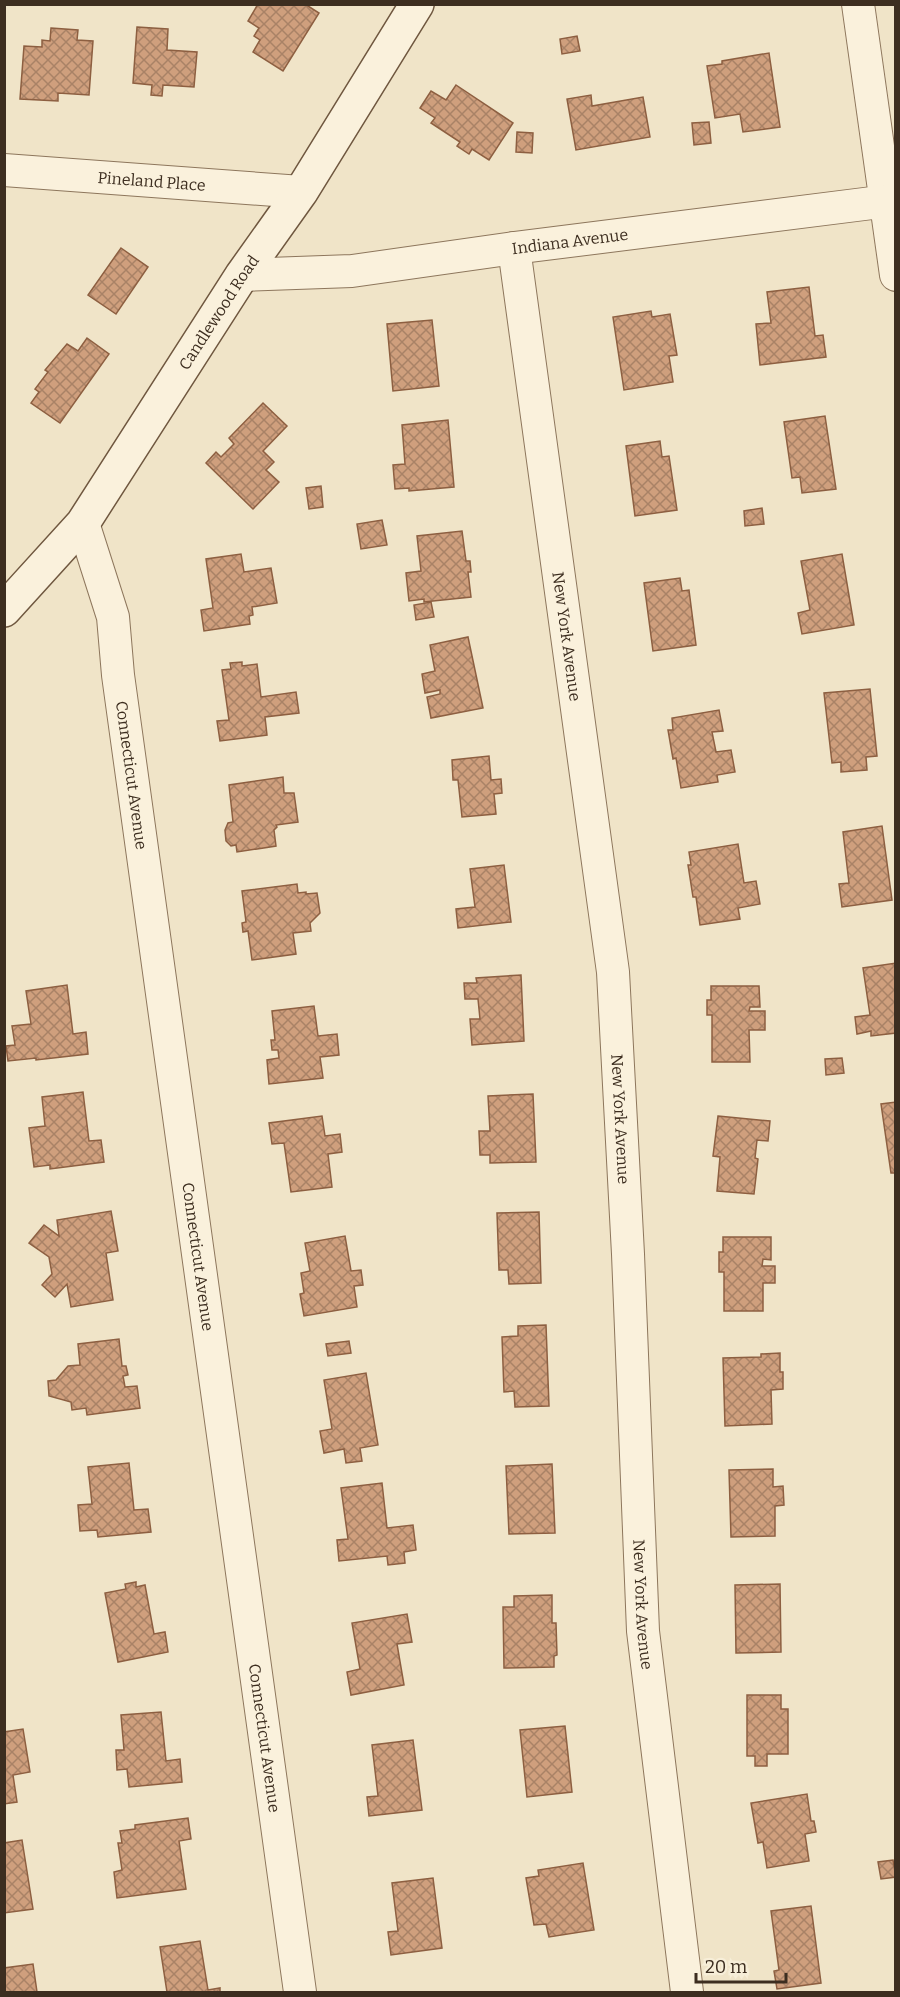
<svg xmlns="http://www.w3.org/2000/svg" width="900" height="1997" font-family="Bitter,serif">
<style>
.building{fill:url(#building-cross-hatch);stroke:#8d5f41;stroke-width:1.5}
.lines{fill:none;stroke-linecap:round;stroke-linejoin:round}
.street-casing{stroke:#8d765c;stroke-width:34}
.secondary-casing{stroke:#6f573f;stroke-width:36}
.street{stroke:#faf1dc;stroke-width:32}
.secondary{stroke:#faf1dc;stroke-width:33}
.labels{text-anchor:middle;stroke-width:4.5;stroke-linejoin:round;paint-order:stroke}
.street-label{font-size:16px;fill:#3d2e20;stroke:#f7eed8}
</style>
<defs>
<pattern id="building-cross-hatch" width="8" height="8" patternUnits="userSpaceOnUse" patternTransform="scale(1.5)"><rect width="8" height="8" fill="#cf9f7d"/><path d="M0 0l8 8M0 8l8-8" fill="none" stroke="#a98266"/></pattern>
</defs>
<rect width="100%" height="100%" fill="#f0e4c8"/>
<!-- building -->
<g class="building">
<polygon points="258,4 305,4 319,13 283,71 253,52 260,40 254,36 259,28 248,21"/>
<polygon points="137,27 168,29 167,50 197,52 194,87 163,85 162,96 151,95 152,85 133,83"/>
<polygon points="51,28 78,30 77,40 93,41 89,95 58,93 58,101 20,99 24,46 42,47 42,40 50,41"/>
<polygon points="577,36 580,51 562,54 560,39"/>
<polygon points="769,53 780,127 743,132 740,114 715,118 707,66 722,64 722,61"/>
<polygon points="456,85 513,123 489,160 472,149 469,154 457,146 460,142 431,123 435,118 420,108 431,91 446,100"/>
<polygon points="591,95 592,106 643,97 650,137 576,150 567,99"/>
<polygon points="709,122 711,143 694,145 692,123"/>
<polygon points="517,132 533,133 532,153 516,152"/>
<polygon points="121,248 148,267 116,314 88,295"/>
<polygon points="809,287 815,336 823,335 826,357 760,365 756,324 771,323 767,292"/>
<polygon points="651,311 652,317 670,314 677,355 669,356 673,382 624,390 613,317"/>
<polygon points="432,320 439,386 393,391 387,324"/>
<polygon points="87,338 109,354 60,423 31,403 39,392 35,389 48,372 45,370 67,344 78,351"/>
<polygon points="263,403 287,426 263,451 274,462 266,470 279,482 253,509 206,463 216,452 221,457 234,444 229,438"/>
<polygon points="825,416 836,489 802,493 800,477 792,478 784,422"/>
<polygon points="448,420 454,487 409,491 409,488 395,489 393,465 405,464 402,425"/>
<polygon points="660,441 662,457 669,456 677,510 635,516 626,446"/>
<polygon points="321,486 323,507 309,509 306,488"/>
<polygon points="762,508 764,524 745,526 744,511"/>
<polygon points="382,520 387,545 361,549 357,524"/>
<polygon points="462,531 466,561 470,561 471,572 468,572 471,597 424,602 424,599 409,601 406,573 421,571 417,536"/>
<polygon points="241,554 244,572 271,568 277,603 252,607 253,615 249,616 250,624 204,631 201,610 213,608 206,559"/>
<polygon points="842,554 854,625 802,634 798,613 810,610 801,561"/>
<polygon points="680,578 682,591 689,590 696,645 653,651 644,583"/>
<polygon points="431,602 434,617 416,620 414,605"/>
<polygon points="468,637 483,708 431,718 427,697 440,694 440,690 425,693 422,674 435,671 430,645"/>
<polygon points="242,662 242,666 257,664 261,697 296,692 299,713 265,717 267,735 220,741 217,721 229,720 222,670 231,669 230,663"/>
<polygon points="870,689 877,756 866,757 867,770 841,772 841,762 832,763 824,693"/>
<polygon points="719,710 723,731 712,732 716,752 731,750 735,772 717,775 718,782 681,788 676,758 673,759 668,730 673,730 672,718"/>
<polygon points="489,756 491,780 501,779 502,793 494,794 496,814 462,817 458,780 453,780 452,760"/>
<polygon points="283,777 284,793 294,793 298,822 276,825 277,827 274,830 276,846 237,852 236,845 231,846 226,841 225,830 228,823 233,822 229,785"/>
<polygon points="882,826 892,900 842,907 839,884 849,883 843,832"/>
<polygon points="738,844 744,883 756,881 760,904 738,908 740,919 700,925 696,897 693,897 688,865 691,865 689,852"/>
<polygon points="504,865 511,922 458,928 456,909 475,907 470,869"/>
<polygon points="297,884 298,893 306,892 306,894 317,893 320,913 310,923 311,931 293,933 296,954 252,960 248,931 243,932 242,923 246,922 242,891"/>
<polygon points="896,963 896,1033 871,1036 871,1031 857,1034 855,1017 870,1015 863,968"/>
<polygon points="521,975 524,1041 472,1045 470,1019 480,1019 478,999 465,999 464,983 477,983 476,978"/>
<polygon points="67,985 73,1034 86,1032 88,1054 36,1060 36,1058 8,1061 6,1046 15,1045 12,1026 31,1024 26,991"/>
<polygon points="711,986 759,986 760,1007 750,1007 749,1011 765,1011 765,1030 749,1030 750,1062 712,1062 712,1015 707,1015 707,1000 711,1000"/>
<polygon points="314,1006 318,1036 337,1034 339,1055 320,1057 323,1078 269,1084 267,1060 279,1058 278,1050 272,1050 271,1040 275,1040 272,1011"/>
<polygon points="842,1058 844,1073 826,1075 825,1059"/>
<polygon points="83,1092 89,1141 101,1140 104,1162 50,1169 50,1165 34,1167 29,1128 45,1126 42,1097"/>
<polygon points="533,1094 536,1162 490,1163 490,1155 480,1155 479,1131 490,1131 488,1096"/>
<polygon points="896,1102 896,1173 891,1173 881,1104"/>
<polygon points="322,1116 325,1136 340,1134 342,1152 328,1154 332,1187 291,1192 284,1143 272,1144 269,1123"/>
<polygon points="718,1116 770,1121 768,1141 757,1140 755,1158 758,1159 754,1194 717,1191 720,1157 713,1156"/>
<polygon points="111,1211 118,1251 106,1253 113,1300 71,1307 67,1284 55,1297 42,1285 52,1274 49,1257 29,1243 44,1225 59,1236 57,1220"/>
<polygon points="539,1212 541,1283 509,1284 508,1270 499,1270 497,1213"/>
<polygon points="345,1236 351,1271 361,1270 363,1285 354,1286 357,1307 304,1316 300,1294 304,1293 301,1273 310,1271 305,1243"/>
<polygon points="723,1237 771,1237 771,1260 763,1259 762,1266 775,1266 775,1283 763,1283 763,1311 724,1311 724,1272 719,1272 719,1252 723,1252"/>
<polygon points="546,1325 549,1406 515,1407 514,1391 504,1392 502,1337 518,1336 518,1326"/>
<polygon points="119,1339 122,1366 126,1366 128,1375 123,1376 125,1387 137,1386 140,1408 87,1415 86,1408 72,1410 71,1402 49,1396 48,1381 56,1380 68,1366 80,1365 78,1344"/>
<polygon points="349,1341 351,1353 328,1356 326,1344"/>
<polygon points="780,1353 780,1372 783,1372 783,1389 771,1390 772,1424 725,1426 723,1358 761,1357 761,1354"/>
<polygon points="366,1373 378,1445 360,1448 362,1461 346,1463 344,1449 324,1453 320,1431 332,1429 324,1380"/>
<polygon points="129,1463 134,1510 148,1509 151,1532 98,1537 97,1530 80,1531 78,1505 92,1504 88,1467"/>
<polygon points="552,1464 555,1533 509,1534 506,1466"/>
<polygon points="773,1469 773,1487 783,1486 784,1505 775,1506 775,1536 731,1537 729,1470"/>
<polygon points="382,1483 387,1528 413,1525 416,1550 404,1552 405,1563 388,1565 387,1556 339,1561 337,1540 348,1539 341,1488"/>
<polygon points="136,1582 136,1587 145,1585 154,1634 165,1632 168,1652 118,1662 105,1593 126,1589 125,1584"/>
<polygon points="780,1584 781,1652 736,1653 735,1585"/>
<polygon points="552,1595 552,1623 556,1623 557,1655 554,1656 554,1667 504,1668 503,1607 514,1607 514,1596"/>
<polygon points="407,1614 412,1642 397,1644 404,1685 351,1695 347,1672 360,1669 352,1623"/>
<polygon points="747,1695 781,1695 781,1709 788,1709 788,1754 767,1754 767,1766 755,1766 755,1756 747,1756"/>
<polygon points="161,1712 166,1761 180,1759 182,1782 129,1787 127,1769 117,1770 116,1750 124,1750 121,1715"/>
<polygon points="565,1726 572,1792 527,1797 520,1730"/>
<polygon points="23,1729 30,1772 13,1775 17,1802 4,1804 4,1732"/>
<polygon points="413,1740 422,1810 369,1816 367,1797 378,1796 372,1745"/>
<polygon points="807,1794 811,1821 814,1821 816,1832 805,1834 809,1861 767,1868 763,1842 758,1843 751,1803"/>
<polygon points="188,1818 191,1839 179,1841 186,1889 117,1898 114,1872 122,1870 118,1843 122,1843 120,1831 135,1829 135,1825"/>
<polygon points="22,1840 33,1909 4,1913 4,1843"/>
<polygon points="893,1860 896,1877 881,1879 878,1862"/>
<polygon points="583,1863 594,1930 549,1937 546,1924 534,1925 526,1878 539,1876 538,1870"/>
<polygon points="433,1878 442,1948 391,1955 388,1932 398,1931 392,1883"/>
<polygon points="811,1906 821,1983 777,1989 774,1971 779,1970 771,1911"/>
<polygon points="200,1941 208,1990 220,1988 220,1992 167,1992 160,1947"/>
<polygon points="33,1964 37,1992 4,1992 4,1968"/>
</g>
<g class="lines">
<defs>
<g id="street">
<polyline points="858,4 896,275"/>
<path id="s1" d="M4 170 301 192"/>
<path id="s2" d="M514 248 613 972 628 1254 643 1631 687 1992"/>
<path id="s3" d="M242 275 352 271 514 248 896 200"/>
<path id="s4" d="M83 523 113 617 118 675 300 1992"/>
</g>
<g id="secondary">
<path id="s5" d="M4 610 83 523 242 275 301 192 417 4"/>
</g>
</defs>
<!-- street casing -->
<use href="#street" class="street-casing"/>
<!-- secondary casing -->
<use href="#secondary" class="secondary-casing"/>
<!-- street -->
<use href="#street" class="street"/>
<!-- secondary -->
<use href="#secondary" class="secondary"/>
</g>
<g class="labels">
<!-- street labels -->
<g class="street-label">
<text dy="6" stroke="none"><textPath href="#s1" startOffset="148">Pineland Place</textPath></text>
<text dy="6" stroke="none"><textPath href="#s3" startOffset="330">Indiana Avenue</textPath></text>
<text dy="6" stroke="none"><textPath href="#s5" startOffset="368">Candlewood Road</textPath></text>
<text dy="6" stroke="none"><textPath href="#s2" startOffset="392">New York Avenue</textPath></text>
<text dy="6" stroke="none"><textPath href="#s4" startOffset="258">Connecticut Avenue</textPath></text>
<text dy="6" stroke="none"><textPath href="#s2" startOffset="878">New York Avenue</textPath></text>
<text dy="6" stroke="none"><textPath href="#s4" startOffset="744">Connecticut Avenue</textPath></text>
<text dy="6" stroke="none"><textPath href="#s2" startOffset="1364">New York Avenue</textPath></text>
<text dy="6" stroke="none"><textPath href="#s4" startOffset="1230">Connecticut Avenue</textPath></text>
</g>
</g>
<!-- border -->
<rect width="900" height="1997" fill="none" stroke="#3d2e20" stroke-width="12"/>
<!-- scale -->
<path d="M696 1973v9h90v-9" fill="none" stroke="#3d2e20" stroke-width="3"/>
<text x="705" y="1973" font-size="18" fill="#3d2e20" stroke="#f7eed8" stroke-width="4.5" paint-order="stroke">20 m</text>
</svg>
